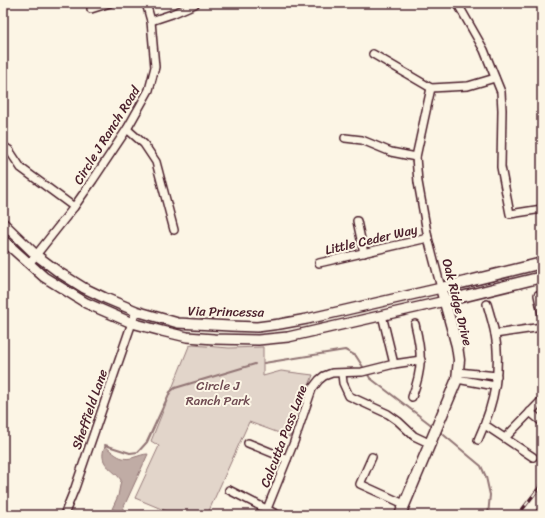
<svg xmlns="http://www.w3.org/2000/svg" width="545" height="518" font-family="Sriracha,sans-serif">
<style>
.green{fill:#e2d5ca;stroke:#967a7a}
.water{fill:#c0aca5;stroke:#917474}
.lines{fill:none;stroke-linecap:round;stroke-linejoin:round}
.stream{stroke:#917474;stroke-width:2}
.minor-casing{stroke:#4a1f2b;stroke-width:10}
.tertiary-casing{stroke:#4a1f2b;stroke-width:12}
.secondary-casing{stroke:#4a1f2b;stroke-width:13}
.primary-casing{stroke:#4a1f2b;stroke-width:14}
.minor{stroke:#fcf5e5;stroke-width:7}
.tertiary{stroke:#fcf5e5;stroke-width:9}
.secondary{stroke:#fcf5e5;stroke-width:10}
.primary{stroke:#fcf5e5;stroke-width:11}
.rail-casing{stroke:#4a1f2b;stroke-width:3.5}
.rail{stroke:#fcf5e5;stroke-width:2;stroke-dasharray:6;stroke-linecap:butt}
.labels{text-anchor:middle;stroke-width:4;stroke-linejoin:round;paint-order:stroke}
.street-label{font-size:13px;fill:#4a1f2b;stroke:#fcf5e5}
.park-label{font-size:13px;fill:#704c53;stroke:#fcf5e5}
</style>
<rect width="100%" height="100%" fill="#fcf5e5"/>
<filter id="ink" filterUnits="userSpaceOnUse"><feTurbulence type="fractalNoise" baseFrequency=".025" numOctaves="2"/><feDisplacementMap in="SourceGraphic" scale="8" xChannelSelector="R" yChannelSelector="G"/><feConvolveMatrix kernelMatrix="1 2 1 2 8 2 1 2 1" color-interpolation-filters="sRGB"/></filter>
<g filter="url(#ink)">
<!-- green -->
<polygon class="green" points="193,345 229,348 263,347 263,376 281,371 313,375 290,437 249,422 207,515 176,515 135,498 159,446 151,441 189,346"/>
<!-- water -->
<path class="water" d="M105 446C115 454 121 462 135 457 139 456 143 454 148 454L121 513 112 509 118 496 121 480C113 468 97 465 105 446Z"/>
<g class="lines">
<!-- stream -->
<g class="stream">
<polyline points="264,363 345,350 356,356 370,378 434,427"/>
<polyline points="439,431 481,466 486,477 490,495 488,515"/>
<polyline points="105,445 130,453 138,452 147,442 170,392 175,388 255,364"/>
</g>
<defs>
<g id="minor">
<polyline points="459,6 484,50 501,92 502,110 501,167 510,214 542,209"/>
<polyline points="91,9 110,3"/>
<polyline points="151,21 172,14 195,4 195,3"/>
<polyline points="373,54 431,88 468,86 495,78"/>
<polyline points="431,88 416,157 418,182 428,238 441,288"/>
<polyline points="127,129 144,144 156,162 174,230"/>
<polyline points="345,138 362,140 391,152 416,157"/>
<polyline points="3,146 9,150 21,168 74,207"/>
<polyline points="357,221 364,253"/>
<polyline points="319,263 428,238"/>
<polyline points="29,264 74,207 93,180 127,129 149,90 155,67 151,21 146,3"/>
<polyline points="538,295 542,314"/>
<polyline points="382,315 394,364"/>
<polyline points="495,334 542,327"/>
<polyline points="458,372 497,376"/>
<polyline points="342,374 343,383 349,396 388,414 398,421 414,436 431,444"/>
<polyline points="457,379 495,386"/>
<path d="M412 397C423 368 422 353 415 324"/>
<polyline points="530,412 542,422"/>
<polyline points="485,425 533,457"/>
<polyline points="505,438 542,400"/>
<path d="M478 440C493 407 502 370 495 334 493 324 490 314 487 304"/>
<polyline points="248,443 287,459"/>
<polyline points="372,457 360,484 404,504"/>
<polyline points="229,490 278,515"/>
<polyline points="267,509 294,442 312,389 319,380 324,376 332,373 362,372 394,364 421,360"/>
<polyline points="64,515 75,488 136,311"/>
</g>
<g id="tertiary">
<polyline points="3,223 36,255 60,273 84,288 105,298 136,311 178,323 230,326 257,327 280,324 307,319 441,288"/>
<polyline points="3,240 44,277 86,303 132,323 162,331 187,337 214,339 258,340 288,337 445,301"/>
</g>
<g id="secondary">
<polyline points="445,301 542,277"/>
<polyline points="400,515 457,379 459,360 457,346 441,288 542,263"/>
</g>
<polyline id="primary" points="542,515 542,514"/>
</defs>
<!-- minor casing -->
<use href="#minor" class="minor-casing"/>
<!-- tertiary casing -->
<use href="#tertiary" class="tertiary-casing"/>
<!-- secondary casing -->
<use href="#secondary" class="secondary-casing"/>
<!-- primary casing -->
<use href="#primary" class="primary-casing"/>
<!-- minor -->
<use href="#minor" class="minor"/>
<!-- tertiary -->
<use href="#tertiary" class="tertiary"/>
<!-- secondary -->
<use href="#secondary" class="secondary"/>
<!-- primary -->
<use href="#primary" class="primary"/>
<defs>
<polyline id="rail" points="518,515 542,484"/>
</defs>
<!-- rail casing -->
<use href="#rail" class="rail-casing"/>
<!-- rail -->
<use href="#rail" class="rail"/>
</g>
</g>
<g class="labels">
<!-- street labels -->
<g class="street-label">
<text transform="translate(106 135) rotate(-58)" y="5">Circle J Ranch Road</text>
<text transform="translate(371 239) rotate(-13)" y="5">Little Ceder Way</text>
<text transform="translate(458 302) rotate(76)" y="5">Oak Ridge Drive</text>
<text transform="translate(226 311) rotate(1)" y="5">Via Princessa</text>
<text transform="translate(89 409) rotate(-71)" y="5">Sheffield Lane</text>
<text transform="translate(283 436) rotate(-69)" y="5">Calcutta Pass Lane</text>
</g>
<!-- park labels -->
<g class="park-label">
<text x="218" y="390">Circle J<tspan x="218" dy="15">Ranch Park</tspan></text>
</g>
</g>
<!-- margin -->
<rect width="545" height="518" fill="none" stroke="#fcf5e5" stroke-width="16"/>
<rect x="8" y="8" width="529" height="502" fill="none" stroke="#4a1f2b" stroke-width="1.5" filter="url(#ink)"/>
</svg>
